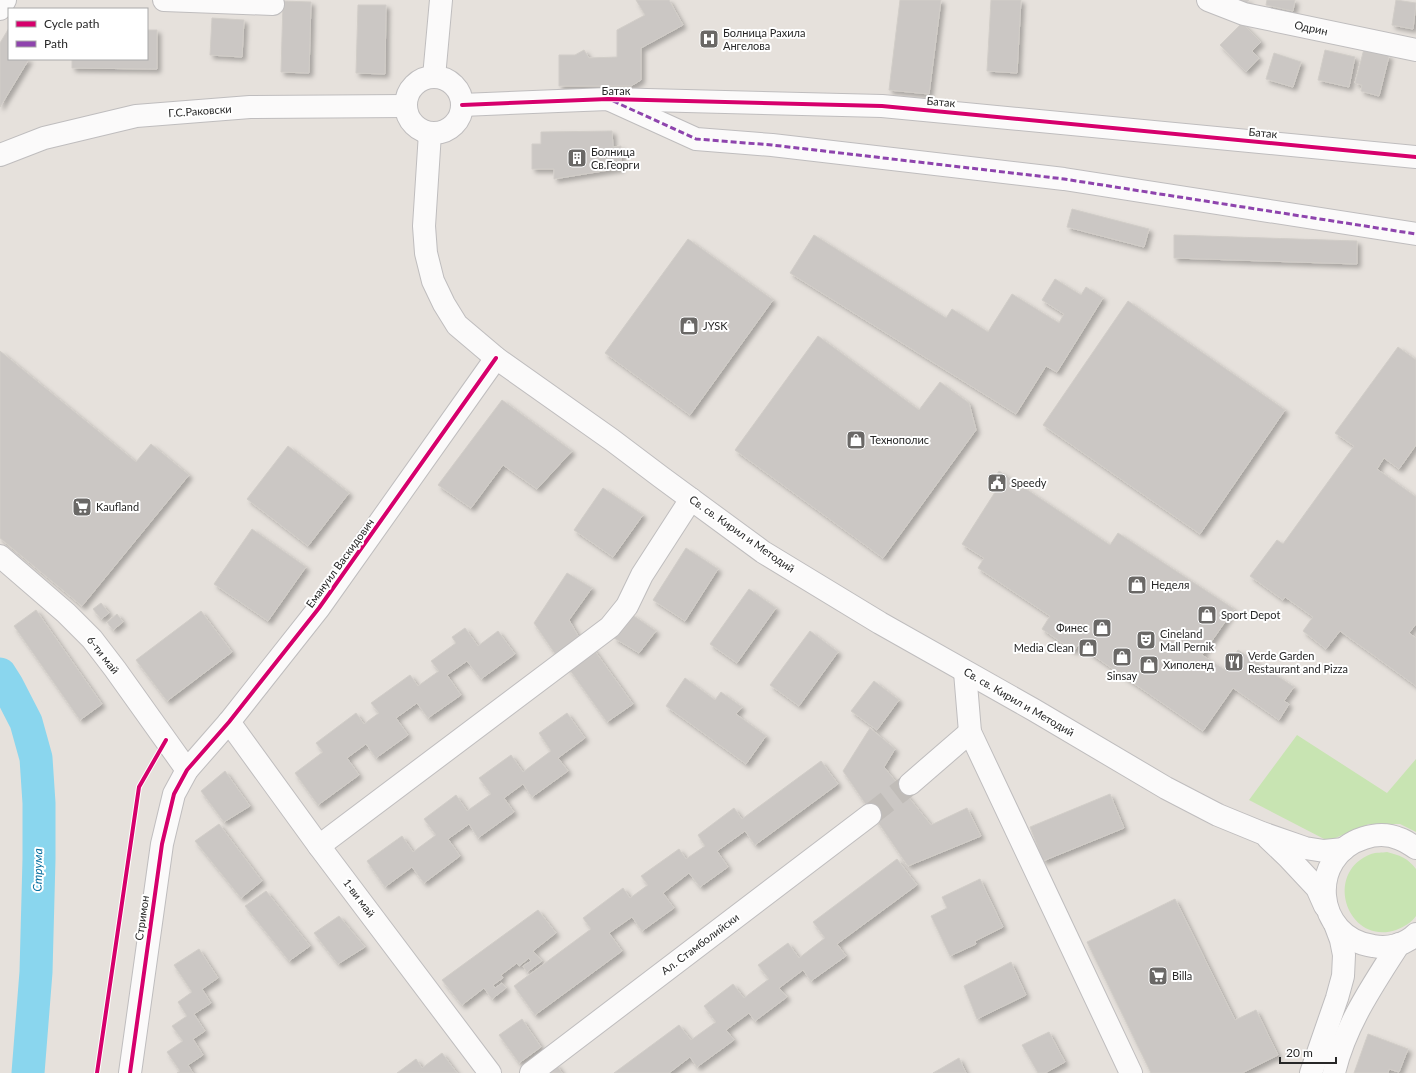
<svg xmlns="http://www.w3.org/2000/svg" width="1416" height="1073" font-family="Lato,sans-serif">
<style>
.green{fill:#c8e4b2}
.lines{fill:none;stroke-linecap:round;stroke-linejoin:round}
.river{stroke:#8ad6ee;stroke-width:33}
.building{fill:#cbc7c4;stroke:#d1cdc8;filter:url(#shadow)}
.street-tunnel{stroke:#c0bcb8;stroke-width:22;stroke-dasharray:22 11;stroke-linecap:butt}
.street-casing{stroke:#bfbdbe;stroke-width:24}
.secondary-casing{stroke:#bfbdbe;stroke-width:24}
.street{stroke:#fbfafa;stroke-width:22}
.secondary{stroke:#fbfafa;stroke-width:22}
.quiet{stroke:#8e44ad;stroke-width:3;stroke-dasharray:6 3;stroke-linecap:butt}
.cycleway-casing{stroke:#fff;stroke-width:6}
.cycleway{stroke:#d6006c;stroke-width:4}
.labels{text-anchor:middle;stroke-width:4;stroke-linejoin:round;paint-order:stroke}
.street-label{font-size:11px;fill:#272727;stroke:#fff}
.poi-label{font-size:11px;fill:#272727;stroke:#fff;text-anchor:start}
.water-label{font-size:12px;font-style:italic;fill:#066d9d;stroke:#fff}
</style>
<defs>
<filter id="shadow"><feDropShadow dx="3.5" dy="3.5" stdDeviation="2" flood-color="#0004"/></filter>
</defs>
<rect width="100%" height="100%" fill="#e6e1dc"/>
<!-- green -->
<g class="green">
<polygon points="1297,735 1387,793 1416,759 1416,832 1400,824 1369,824 1328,841 1249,800"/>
<path d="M1387 852C1399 855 1408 858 1416 869V916C1411 923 1404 927 1396 930 1348 946 1322 873 1371 854 1376 852 1382 853 1387 852Z"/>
</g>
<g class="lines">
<!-- river -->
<polyline class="river" points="0,674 7,685 26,722 36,758 39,803 39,859 36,972 28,1073"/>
</g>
<!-- building -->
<g class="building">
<polygon points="636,0 669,0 683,25 641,48 641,80 631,86 559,86 559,55 575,55 584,50 589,58 617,57 617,30 645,15"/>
<polygon points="900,0 941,0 929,94 889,90"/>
<polygon points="991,0 1021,0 1017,73 987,71"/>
<polygon points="1240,0 1249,0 1246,4"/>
<polygon points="1267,0 1295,0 1293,11 1266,5"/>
<polygon points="1396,0 1416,3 1413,29 1392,25"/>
<polygon points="283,1 311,2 309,73 281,72"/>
<polygon points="358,5 386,5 385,74 356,73"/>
<polygon points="212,18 244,20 242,57 210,55"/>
<polygon points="1242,23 1261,42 1252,51 1259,58 1246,72 1220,45"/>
<polygon points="9,28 9,59 29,59 0,107 0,43"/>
<polygon points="147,30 157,30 157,69 72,68 72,59 147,59"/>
<polygon points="1364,49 1389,56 1379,96 1361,91 1362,85 1355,83"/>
<polygon points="1325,50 1355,57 1349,87 1318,80"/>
<polygon points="1274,53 1301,62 1293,87 1266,79"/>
<polygon points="612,131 613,147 621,146 621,168 554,179 554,169 532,169 532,144 541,144 541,132"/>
<polygon points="1072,209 1149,229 1144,247 1067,227"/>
<polygon points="814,235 946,318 952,309 988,332 1012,294 1059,323 1064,314 1042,300 1055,279 1081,295 1086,287 1103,298 1057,372 1046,366 1016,414 790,273"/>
<polygon points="1174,235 1357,241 1357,264 1174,258"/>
<polygon points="688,239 773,300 690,415 605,353"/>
<polygon points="1128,301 1285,410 1200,534 1043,425"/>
<polygon points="818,336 919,410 940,382 969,403 976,430 883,558 735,450"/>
<polygon points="1398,347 1416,360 1416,445 1399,469 1384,458 1377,469 1416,497 1416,624 1409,633 1416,638 1416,686 1340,631 1326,649 1303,631 1313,617 1285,597 1283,600 1250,576 1277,540 1283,544 1354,446 1335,433"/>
<polygon points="0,351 136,462 151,444 189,475 82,606 0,538"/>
<polygon points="502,400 572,451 537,489 503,465 471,508 438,485"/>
<polygon points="288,446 349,493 308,546 247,499"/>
<polygon points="999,471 1110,545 1118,533 1234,609 1202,655 1225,670 1238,650 1294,687 1284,701 1289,704 1279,720 1233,688 1203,731 1078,645 1074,651 1042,629 1050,616 978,568 984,558 962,544 997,489 990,485"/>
<polygon points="603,488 643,515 613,557 574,530"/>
<polygon points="252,529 306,567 268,621 214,584"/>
<polygon points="686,548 718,569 685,621 653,600"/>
<polygon points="567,573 592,588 569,620 581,641 558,658 534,623"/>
<polygon points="749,589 776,608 737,663 710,644"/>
<polygon points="101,603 109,613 101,619 93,609"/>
<polygon points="36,610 102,704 80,720 14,626"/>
<polygon points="201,611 232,652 167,701 136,660"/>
<polygon points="117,614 123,622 113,630 107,622"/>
<polygon points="631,614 656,631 639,653 614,638"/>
<polygon points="465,628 478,646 498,631 515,654 481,679 467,661 447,675 461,695 428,718 417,703 396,718 408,735 376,758 366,744 347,758 359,775 318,805 295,773 323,752 316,743 356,713 364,724 379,713 371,703 410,675 418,686 439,671 431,661 456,643 452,637"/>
<polygon points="810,631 838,652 799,706 770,685"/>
<polygon points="592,647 633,704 607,722 567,666"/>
<polygon points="685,678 715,700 721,692 742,707 736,714 766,736 746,764 666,706"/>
<polygon points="874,681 899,700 877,730 851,711"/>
<polygon points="567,713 585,738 558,758 568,771 532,797 523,784 504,798 514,812 478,838 469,824 448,839 460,856 424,883 412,867 385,887 367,861 402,836 413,852 436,835 424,819 456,795 467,811 491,794 479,778 511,755 523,772 551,751 539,733"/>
<polygon points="870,728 895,749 884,767 931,825 967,808 981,836 908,866 843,771"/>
<polygon points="821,761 838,784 755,845 745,831 717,851 728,867 700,887 689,873 663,893 674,908 642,931 632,917 609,933 622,951 535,1015 514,986 591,929 583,918 623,888 630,898 648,885 641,876 679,849 686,859 705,846 698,835 734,808 742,819"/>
<polygon points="225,771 250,806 224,822 201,791"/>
<polygon points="1110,794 1124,828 1043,861 1030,827"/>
<polygon points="219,824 262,881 241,898 195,841"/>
<polygon points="897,859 917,885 837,944 846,956 811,981 803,970 779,988 787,997 755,1021 749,1013 726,1030 734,1040 697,1067 690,1057 669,1073 614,1073 679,1025 691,1040 716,1022 704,1006 733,984 744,998 769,979 758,965 788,943 799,958 825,938 813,922"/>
<polygon points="980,879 1003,927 975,941 976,944 950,956 931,916 947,908 942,897"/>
<polygon points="266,891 310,946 289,961 245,906"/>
<polygon points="1175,899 1235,1020 1256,1010 1278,1055 1242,1073 1151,1073 1087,942"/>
<polygon points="538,910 556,933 533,951 542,961 527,972 523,966 531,961 529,958 519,966 517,963 501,975 503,978 493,985 495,988 502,983 506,988 492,999 484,988 462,1005 442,980"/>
<polygon points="339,916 365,947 338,964 314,933"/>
<polygon points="199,949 218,978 202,989 211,1003 194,1014 205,1031 193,1039 203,1055 188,1065 193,1073 177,1073 180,1071 167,1052 183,1041 172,1026 187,1016 178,1002 192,992 174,965"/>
<polygon points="1011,962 1026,995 977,1019 964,986"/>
<polygon points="522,1019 541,1047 519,1063 499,1035"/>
<polygon points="1049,1032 1065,1062 1045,1073 1038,1073 1022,1045"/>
<polygon points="1368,1034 1408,1049 1399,1072 1389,1069 1388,1073 1354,1073"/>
<polygon points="442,1053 457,1073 397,1073 416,1059 422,1068"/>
<polygon points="959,1058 966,1073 933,1073"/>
<polygon points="556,1064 562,1073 544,1073"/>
</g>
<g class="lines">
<!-- street-tunnel -->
<polyline class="street-tunnel" points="870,815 910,784"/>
<defs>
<g id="street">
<polyline points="164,0 273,4"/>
<polyline points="1208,0 1244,14 1416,50"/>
<polyline points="0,9 5,0"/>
<polyline points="434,77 441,0"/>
<polyline points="608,99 696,139 772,145 1064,179 1416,234"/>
<polyline points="965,672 970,732 1131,1073"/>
<polyline points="229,722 319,846 490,1073"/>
<polyline points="910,784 970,732"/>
<polyline points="319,846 610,627 627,606 642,575 691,499"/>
<polyline points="531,1073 870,815"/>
</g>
<g id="secondary">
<circle cx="434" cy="105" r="28"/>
<polyline points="462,105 608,99 882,106 1416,157"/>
<polyline points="430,133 424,226 426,253 433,281 444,304 457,325 496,358 612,440 661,477 763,552 880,623 1034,710 1166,788 1218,815 1262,833 1305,848 1324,851 1344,849"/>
<polyline points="0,155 44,138 136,116 250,107 406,106"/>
<polyline points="0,556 66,613 92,639 115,669 187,770"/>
<polyline points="1268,838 1288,857 1317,888 1325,906"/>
<path d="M1416 848C1411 845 1406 841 1400 839 1389 834 1376 834 1364 838 1307 856 1314 938 1373 946 1388 949 1405 945 1416 934"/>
<polyline points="130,1073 162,844 174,794 187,770 229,722 319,608 496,358"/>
<polyline points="1311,1073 1337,998 1343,976 1344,955 1341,940 1335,924"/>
<path d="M1334 1073C1345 1025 1373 985 1399 944"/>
</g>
</defs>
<!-- street casing -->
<use href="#street" class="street-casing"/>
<!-- secondary casing -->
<use href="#secondary" class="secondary-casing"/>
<!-- street -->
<use href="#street" class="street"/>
<!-- secondary -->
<use href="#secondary" class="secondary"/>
<!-- quiet -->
<polyline class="quiet" points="613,101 696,139 772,145 1064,179 1416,234"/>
<defs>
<g id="cycleway">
<polyline points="462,105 608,99 882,106 1416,157"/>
<polyline points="97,1073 139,787 166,740"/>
<polyline points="130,1073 162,844 174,794 187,770 229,722 319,608 496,358"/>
</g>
</defs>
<!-- cycleway casing -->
<use href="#cycleway" class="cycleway-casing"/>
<!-- cycleway -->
<use href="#cycleway" class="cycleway"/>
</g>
<!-- icons -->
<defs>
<symbol id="hospital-square" viewBox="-11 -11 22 22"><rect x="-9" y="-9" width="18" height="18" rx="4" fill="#6a6866" stroke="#fff"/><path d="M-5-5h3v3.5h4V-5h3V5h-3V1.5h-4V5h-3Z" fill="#fff"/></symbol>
<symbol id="building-square" viewBox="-11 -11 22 22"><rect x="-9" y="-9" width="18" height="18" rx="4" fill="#6a6866" stroke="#fff"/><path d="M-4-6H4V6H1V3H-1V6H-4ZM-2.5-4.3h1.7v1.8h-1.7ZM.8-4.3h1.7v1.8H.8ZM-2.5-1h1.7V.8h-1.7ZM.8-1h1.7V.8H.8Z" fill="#fff"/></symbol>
<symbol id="shop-square" viewBox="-11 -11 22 22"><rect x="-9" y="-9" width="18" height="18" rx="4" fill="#6a6866" stroke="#fff"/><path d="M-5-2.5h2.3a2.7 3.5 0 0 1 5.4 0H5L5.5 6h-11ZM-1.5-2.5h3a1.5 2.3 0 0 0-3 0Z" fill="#fff"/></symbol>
<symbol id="civic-square" viewBox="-11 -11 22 22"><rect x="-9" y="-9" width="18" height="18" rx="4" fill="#6a6866" stroke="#fff"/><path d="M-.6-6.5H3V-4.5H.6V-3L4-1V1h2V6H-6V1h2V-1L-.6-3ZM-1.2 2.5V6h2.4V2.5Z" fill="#fff"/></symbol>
<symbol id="supermarket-square" viewBox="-11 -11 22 22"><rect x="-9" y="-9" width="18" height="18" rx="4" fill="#6a6866" stroke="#fff"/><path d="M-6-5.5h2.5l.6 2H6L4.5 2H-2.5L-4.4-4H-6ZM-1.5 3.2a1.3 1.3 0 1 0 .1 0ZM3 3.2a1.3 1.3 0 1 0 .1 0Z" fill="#fff"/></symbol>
<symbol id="theatre-square" viewBox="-11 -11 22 22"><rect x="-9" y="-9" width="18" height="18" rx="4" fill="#6a6866" stroke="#fff"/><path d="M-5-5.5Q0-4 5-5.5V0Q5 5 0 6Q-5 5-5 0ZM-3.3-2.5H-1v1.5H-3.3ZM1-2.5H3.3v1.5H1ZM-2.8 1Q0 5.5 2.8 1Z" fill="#fff"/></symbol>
<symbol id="restaurant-square" viewBox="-11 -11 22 22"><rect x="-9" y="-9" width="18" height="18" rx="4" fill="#6a6866" stroke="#fff"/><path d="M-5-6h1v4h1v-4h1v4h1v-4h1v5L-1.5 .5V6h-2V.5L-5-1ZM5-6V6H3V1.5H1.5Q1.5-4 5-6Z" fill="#fff"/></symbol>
</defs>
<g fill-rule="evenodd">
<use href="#hospital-square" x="698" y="28" width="22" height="22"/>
<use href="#building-square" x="566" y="147" width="22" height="22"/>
<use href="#shop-square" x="678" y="315" width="22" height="22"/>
<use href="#shop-square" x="845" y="429" width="22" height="22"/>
<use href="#civic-square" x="986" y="472" width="22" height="22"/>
<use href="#supermarket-square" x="71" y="496" width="22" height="22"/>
<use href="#shop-square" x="1126" y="574" width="22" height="22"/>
<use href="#shop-square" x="1196" y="604" width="22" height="22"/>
<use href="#shop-square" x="1091" y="617" width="22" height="22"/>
<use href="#theatre-square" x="1135" y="629" width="22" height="22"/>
<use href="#shop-square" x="1077" y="637" width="22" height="22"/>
<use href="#shop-square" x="1111" y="646" width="22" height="22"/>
<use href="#restaurant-square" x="1223" y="651" width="22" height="22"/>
<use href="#shop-square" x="1138" y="654" width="22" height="22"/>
<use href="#supermarket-square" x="1147" y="965" width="22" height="22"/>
</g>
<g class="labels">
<!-- street labels -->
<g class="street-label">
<text transform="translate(1311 28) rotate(12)" y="4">Одрин</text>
<text x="616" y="95">Батак</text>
<text transform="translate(941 102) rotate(5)" y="4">Батак</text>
<text transform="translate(200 111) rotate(-4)" y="4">Г.С.Раковски</text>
<text transform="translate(1263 133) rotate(5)" y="4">Батак</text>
<text transform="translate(742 534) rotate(35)" y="4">Св. св. Кирил и Методий</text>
<text transform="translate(340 563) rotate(-54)" y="4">Емануил Васкидович</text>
<text transform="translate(103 655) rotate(52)" y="4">6-ти май</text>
<text transform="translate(1019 702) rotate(30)" y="4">Св. св. Кирил и Методий</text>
<text transform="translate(359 898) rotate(53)" y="4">1-ви май</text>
<text transform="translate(142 918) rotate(-82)" y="4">Стримон</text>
<text transform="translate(700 944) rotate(-37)" y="4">Ал. Стамболийски</text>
</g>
<!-- poi labels -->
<g class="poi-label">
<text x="723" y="37">Болница Рахила<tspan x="723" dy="13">Ангелова</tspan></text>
<text x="591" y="156">Болница<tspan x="591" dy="13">Св.Георги</tspan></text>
<text x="703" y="330">JYSK</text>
<text x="870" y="444">Технополис</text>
<text x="1011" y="487">Speedy</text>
<text x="96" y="511">Kaufland</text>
<text x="1151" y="589">Неделя</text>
<text x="1221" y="619">Sport Depot</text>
<text x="1088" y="632" text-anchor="end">Финес</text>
<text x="1160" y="638">Cineland<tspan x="1160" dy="13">Mall Pernik</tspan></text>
<text x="1074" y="652" text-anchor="end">Media Clean</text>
<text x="1248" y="660">Verde Garden<tspan x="1248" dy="13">Restaurant and Pizza</tspan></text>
<text x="1163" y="669">Хиполенд</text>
<text x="1122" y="680" text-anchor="middle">Sinsay</text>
<text x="1172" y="980">Billa</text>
</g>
<!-- water labels -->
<g class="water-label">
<text transform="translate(38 870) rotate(-89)" y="4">Струма</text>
</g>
</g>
<!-- legend -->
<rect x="8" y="8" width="140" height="52" fill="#ffffff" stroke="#a9a9a9"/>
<rect x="16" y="21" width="20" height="6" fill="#d6006c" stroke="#a9a9a9"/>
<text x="44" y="28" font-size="12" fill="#272727">Cycle path</text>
<rect x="16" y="41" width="20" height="6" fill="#8e44ad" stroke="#a9a9a9"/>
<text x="44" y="48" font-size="12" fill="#272727">Path</text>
<!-- scale -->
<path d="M1280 1057v6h56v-6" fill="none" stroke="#272727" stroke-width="2"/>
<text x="1286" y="1057" font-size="12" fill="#272727" stroke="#ffffff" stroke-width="3" paint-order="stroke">20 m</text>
</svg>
